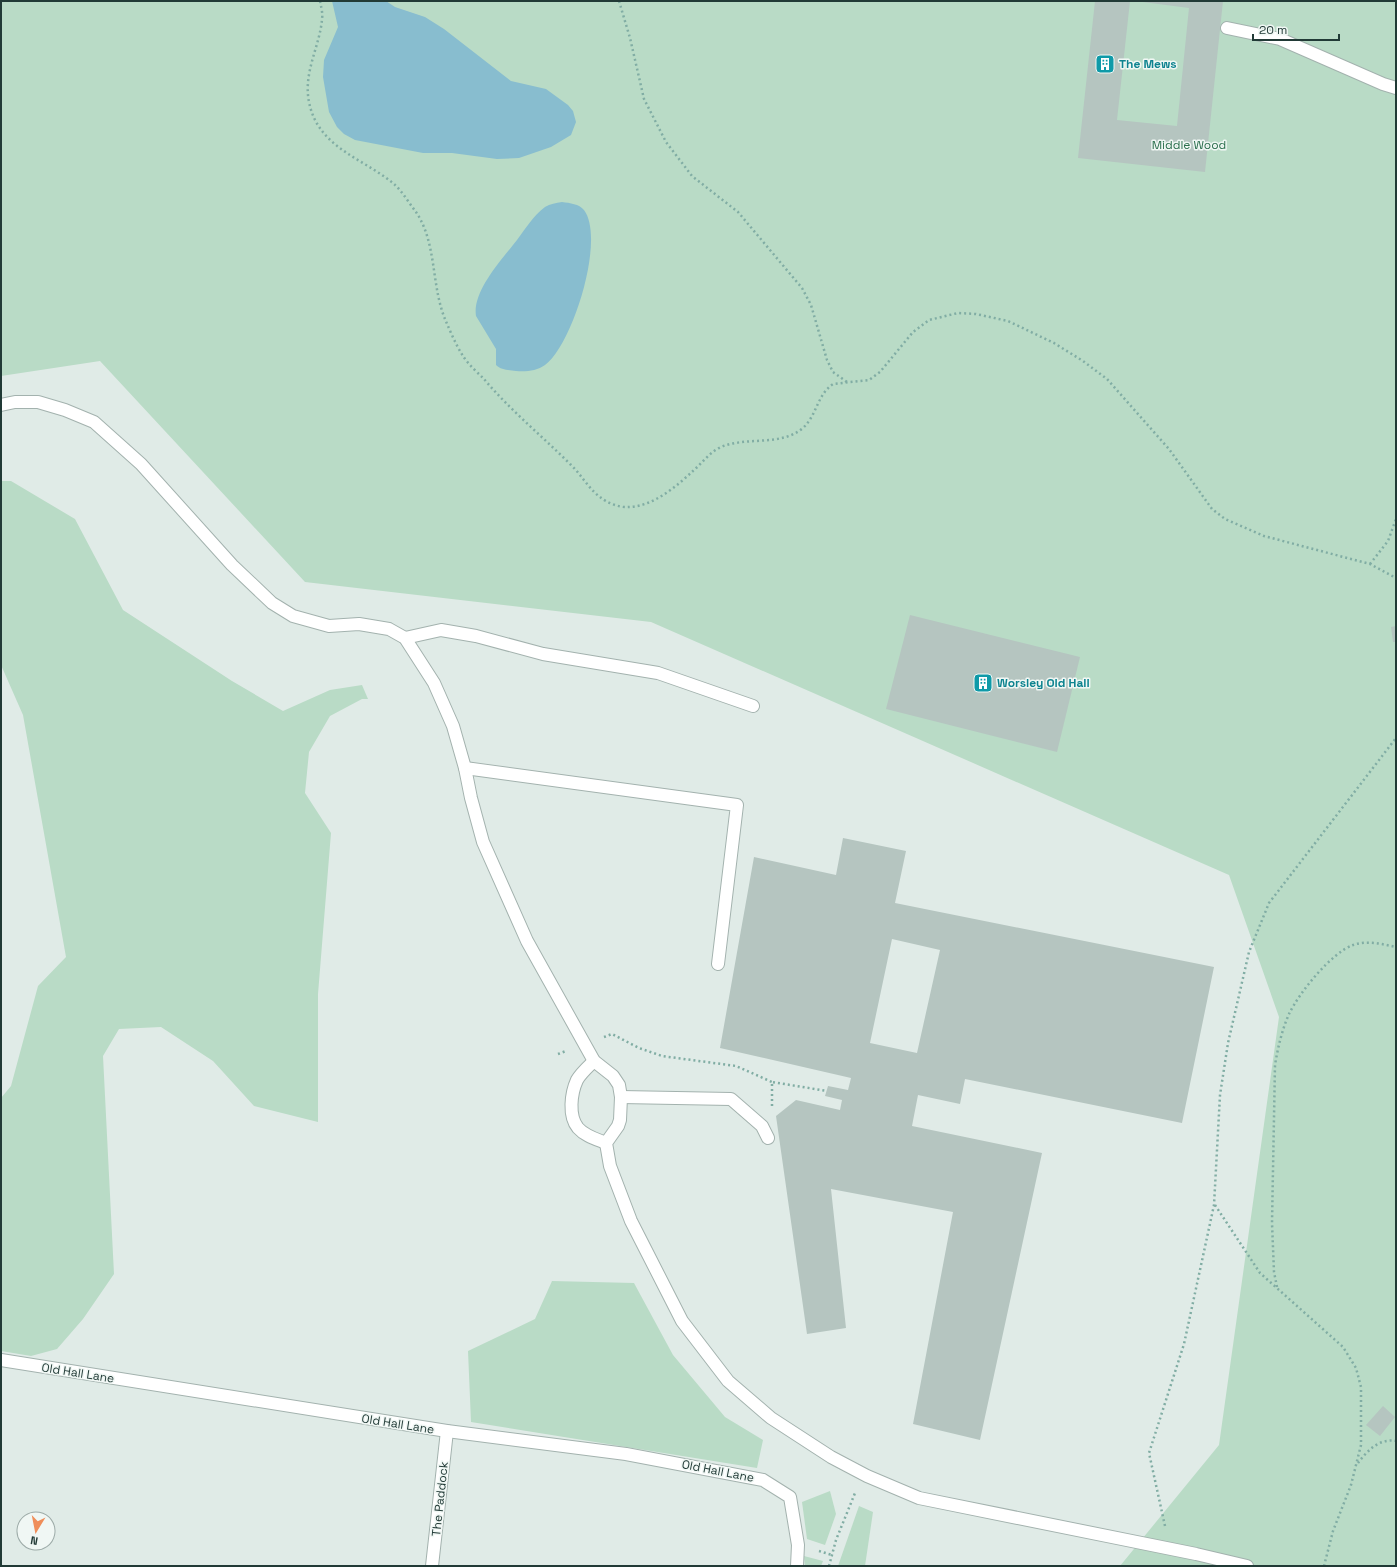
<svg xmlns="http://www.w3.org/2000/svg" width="1397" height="1567" font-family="'Space Grotesk',sans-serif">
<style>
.green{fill:#b9dbc6}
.water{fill:#88bdcf}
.building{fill:#b5c5c0;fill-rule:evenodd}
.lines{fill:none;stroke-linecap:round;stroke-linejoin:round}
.minor-casing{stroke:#a3b2ae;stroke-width:14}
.path{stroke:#81ada4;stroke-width:2.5;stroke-dasharray:2 3;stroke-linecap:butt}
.minor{stroke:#fff;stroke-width:12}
.labels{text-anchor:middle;stroke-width:3;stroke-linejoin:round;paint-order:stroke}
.culture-label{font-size:12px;font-weight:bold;fill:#0d838f;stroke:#f0f7f4;text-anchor:start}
.park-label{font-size:12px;fill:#2c704e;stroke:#f0f7f4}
.street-label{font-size:12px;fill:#213a36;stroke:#f0f7f4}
</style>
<rect width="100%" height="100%" fill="#e0ebe7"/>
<!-- green -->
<g class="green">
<polygon points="1,1 1396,1 1396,1566 1120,1566 1219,1445 1279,1017 1229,875 651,622 305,582 100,361 1,376"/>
<polygon points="1,481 11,481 75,519 123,610 232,681 283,711 330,690 362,685 368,699 362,699 330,716 309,752 305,793 331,833 318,994 318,1122 254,1106 213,1061 161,1027 119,1029 103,1056 114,1274 83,1319 57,1349 31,1356 1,1351 1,1098 11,1086 38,986 66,957 23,715 1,665"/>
<polygon points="552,1281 634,1283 673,1355 725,1417 763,1440 757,1468 471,1422 468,1351 535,1319"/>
<polygon points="830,1491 836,1514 825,1545 807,1539 802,1502"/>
<polygon points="859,1506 873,1512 865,1566 838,1566"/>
<polygon points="804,1556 823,1561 821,1566 805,1566"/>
</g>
<!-- water -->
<g class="water">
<polygon points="332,1 386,1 395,7 425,17 444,29 511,81 546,89 568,105 573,111 576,122 571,135 551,147 519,158 497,159 452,153 423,153 355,140 344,134 337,127 329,112 323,77 324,60 338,27"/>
<path d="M562 202C570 203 579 204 584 210 606 239 572 346 545 365 537 371 525 372 516 371 508 370 501 370 496 365V349L476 316C472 291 503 258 517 240 526 228 533 216 545 207 550 204 556 203 562 202Z"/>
</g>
<!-- building -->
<g class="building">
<polygon points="1095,1 1130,1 1117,120 1177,126 1189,8 1135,1 1223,1 1205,172 1078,158"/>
<polygon points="910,615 1080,657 1057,752 886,709"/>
<polygon points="1396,626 1396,642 1393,642 1391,627"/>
<path d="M843 838 906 851 895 903 1214 967 1182 1123 965 1079 960 1104 918 1095 912 1126 1042 1153 980 1440 913 1424 953 1212 831 1189 846 1328 807 1334 776 1116 796 1100 840 1110 842 1100 825 1096 828 1086 848 1090 851 1078 720 1048 754 857 836 875ZM892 939 940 950 917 1053 870 1043Z"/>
<polygon points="1383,1406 1395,1417 1380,1436 1366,1425"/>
</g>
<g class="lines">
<defs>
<g id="minor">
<polyline points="1227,28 1280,39 1383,84 1396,88"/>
<polyline points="1,405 15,402 38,402 65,410 94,422 141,464 232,565 272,603 293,616 329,626 359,624 389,629 405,638 434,683 453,726 465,768 471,798 483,842 527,941 594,1061 613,1076 619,1085 621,1097 620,1120 618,1126 606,1143 610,1166 631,1221 682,1321 728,1381 771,1418 831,1457 867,1476 919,1498 1196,1554 1247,1566"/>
<polyline points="405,638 441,630 476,636 543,654 658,673 753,706"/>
<polyline points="465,768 737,805 718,964"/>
<path d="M594 1061C589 1066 581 1073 577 1080 571 1093 568 1116 578 1128 585 1136 596 1139 606 1143"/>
<polyline points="621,1097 731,1099 762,1126 768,1138"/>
<polyline points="1,1360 447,1431 626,1454 763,1480 790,1497 798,1545 797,1566"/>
<polyline points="432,1566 447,1431"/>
</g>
</defs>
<!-- minor casing -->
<use href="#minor" class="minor-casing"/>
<!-- path -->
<g class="path">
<path d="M320 1C321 7 323 13 322 19 320 46 303 72 309 102 318 148 363 158 394 184 402 191 409 203 416 212 437 243 431 285 445 319 450 331 456 345 463 356 468 364 477 372 484 379 510 410 541 435 570 464 581 474 588 488 600 497 607 503 620 508 629 507 654 506 677 486 694 470 703 462 710 452 721 447 747 436 780 447 803 428 817 415 817 395 833 384L869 380 880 372 913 332 929 320 958 313 976 314 1008 321 1054 343 1083 361 1107 379 1169 449 1212 509 1225 519 1264 536 1370 564 1396 578"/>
<polyline points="619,1 630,38 644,99 666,142 692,176 738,212 802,288 811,305 827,360 833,372 847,382"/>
<polyline points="1370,564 1388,541 1396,519"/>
<polyline points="604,1037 612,1034 639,1048 662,1056 736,1066 772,1082"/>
<polyline points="558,1054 566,1051"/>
<polyline points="772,1106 772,1082 827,1091"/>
<polyline points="1215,1205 1260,1273 1343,1347 1356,1368 1361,1387 1361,1445 1351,1485 1333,1531 1324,1566"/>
<path d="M1277 1287 1274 1272 1272 1223 1275 1065C1278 1047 1282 1030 1289 1014 1299 993 1331 953 1353 945 1367 940 1382 944 1396 947"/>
<path d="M1358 1463C1367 1451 1379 1438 1396 1441"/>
<polyline points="1165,1526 1149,1453 1184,1344 1214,1205 1220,1095 1228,1043 1249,952 1269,903 1396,738"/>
<polyline points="819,1551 832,1555"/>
<polyline points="829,1566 836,1540 855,1493"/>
</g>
<!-- minor -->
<use href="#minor" class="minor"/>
</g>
<!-- icons -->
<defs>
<symbol id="building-square" viewBox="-11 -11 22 22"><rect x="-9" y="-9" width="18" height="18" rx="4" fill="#0f9aa8" stroke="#f0f7f4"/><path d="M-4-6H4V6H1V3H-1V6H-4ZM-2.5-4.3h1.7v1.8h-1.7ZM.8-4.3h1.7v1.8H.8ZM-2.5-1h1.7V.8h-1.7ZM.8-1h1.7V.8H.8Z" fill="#fff"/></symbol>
</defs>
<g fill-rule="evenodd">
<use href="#building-square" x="1094" y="53" width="22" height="22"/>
<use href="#building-square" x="972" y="672" width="22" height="22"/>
</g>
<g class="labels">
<!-- culture labels -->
<g class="culture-label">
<text x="1119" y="68">The Mews</text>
<text x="997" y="687">Worsley Old Hall</text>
</g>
<!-- park labels -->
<g class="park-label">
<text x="1189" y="149">Middle Wood</text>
</g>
<!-- street labels -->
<g class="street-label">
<text transform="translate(78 1373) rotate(9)" y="4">Old Hall Lane</text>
<text transform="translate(398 1424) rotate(9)" y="4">Old Hall Lane</text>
<text transform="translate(718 1471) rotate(11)" y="4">Old Hall Lane</text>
<text transform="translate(440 1499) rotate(-84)" y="4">The Paddock</text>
</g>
</g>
<!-- border -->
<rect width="1397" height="1567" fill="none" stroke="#213a36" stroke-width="4"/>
<!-- north arrow -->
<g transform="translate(36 1531) rotate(190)"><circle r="19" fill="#f0f7f4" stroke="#9daba8"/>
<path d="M0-3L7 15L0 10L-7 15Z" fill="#ef8e5a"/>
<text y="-6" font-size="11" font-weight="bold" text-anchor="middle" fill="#213a36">N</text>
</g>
<!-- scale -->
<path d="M1253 34v6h86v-6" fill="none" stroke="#213a36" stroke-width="2"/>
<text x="1259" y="34" font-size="12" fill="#213a36" stroke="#f0f7f4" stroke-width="3" paint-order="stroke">20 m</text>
</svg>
